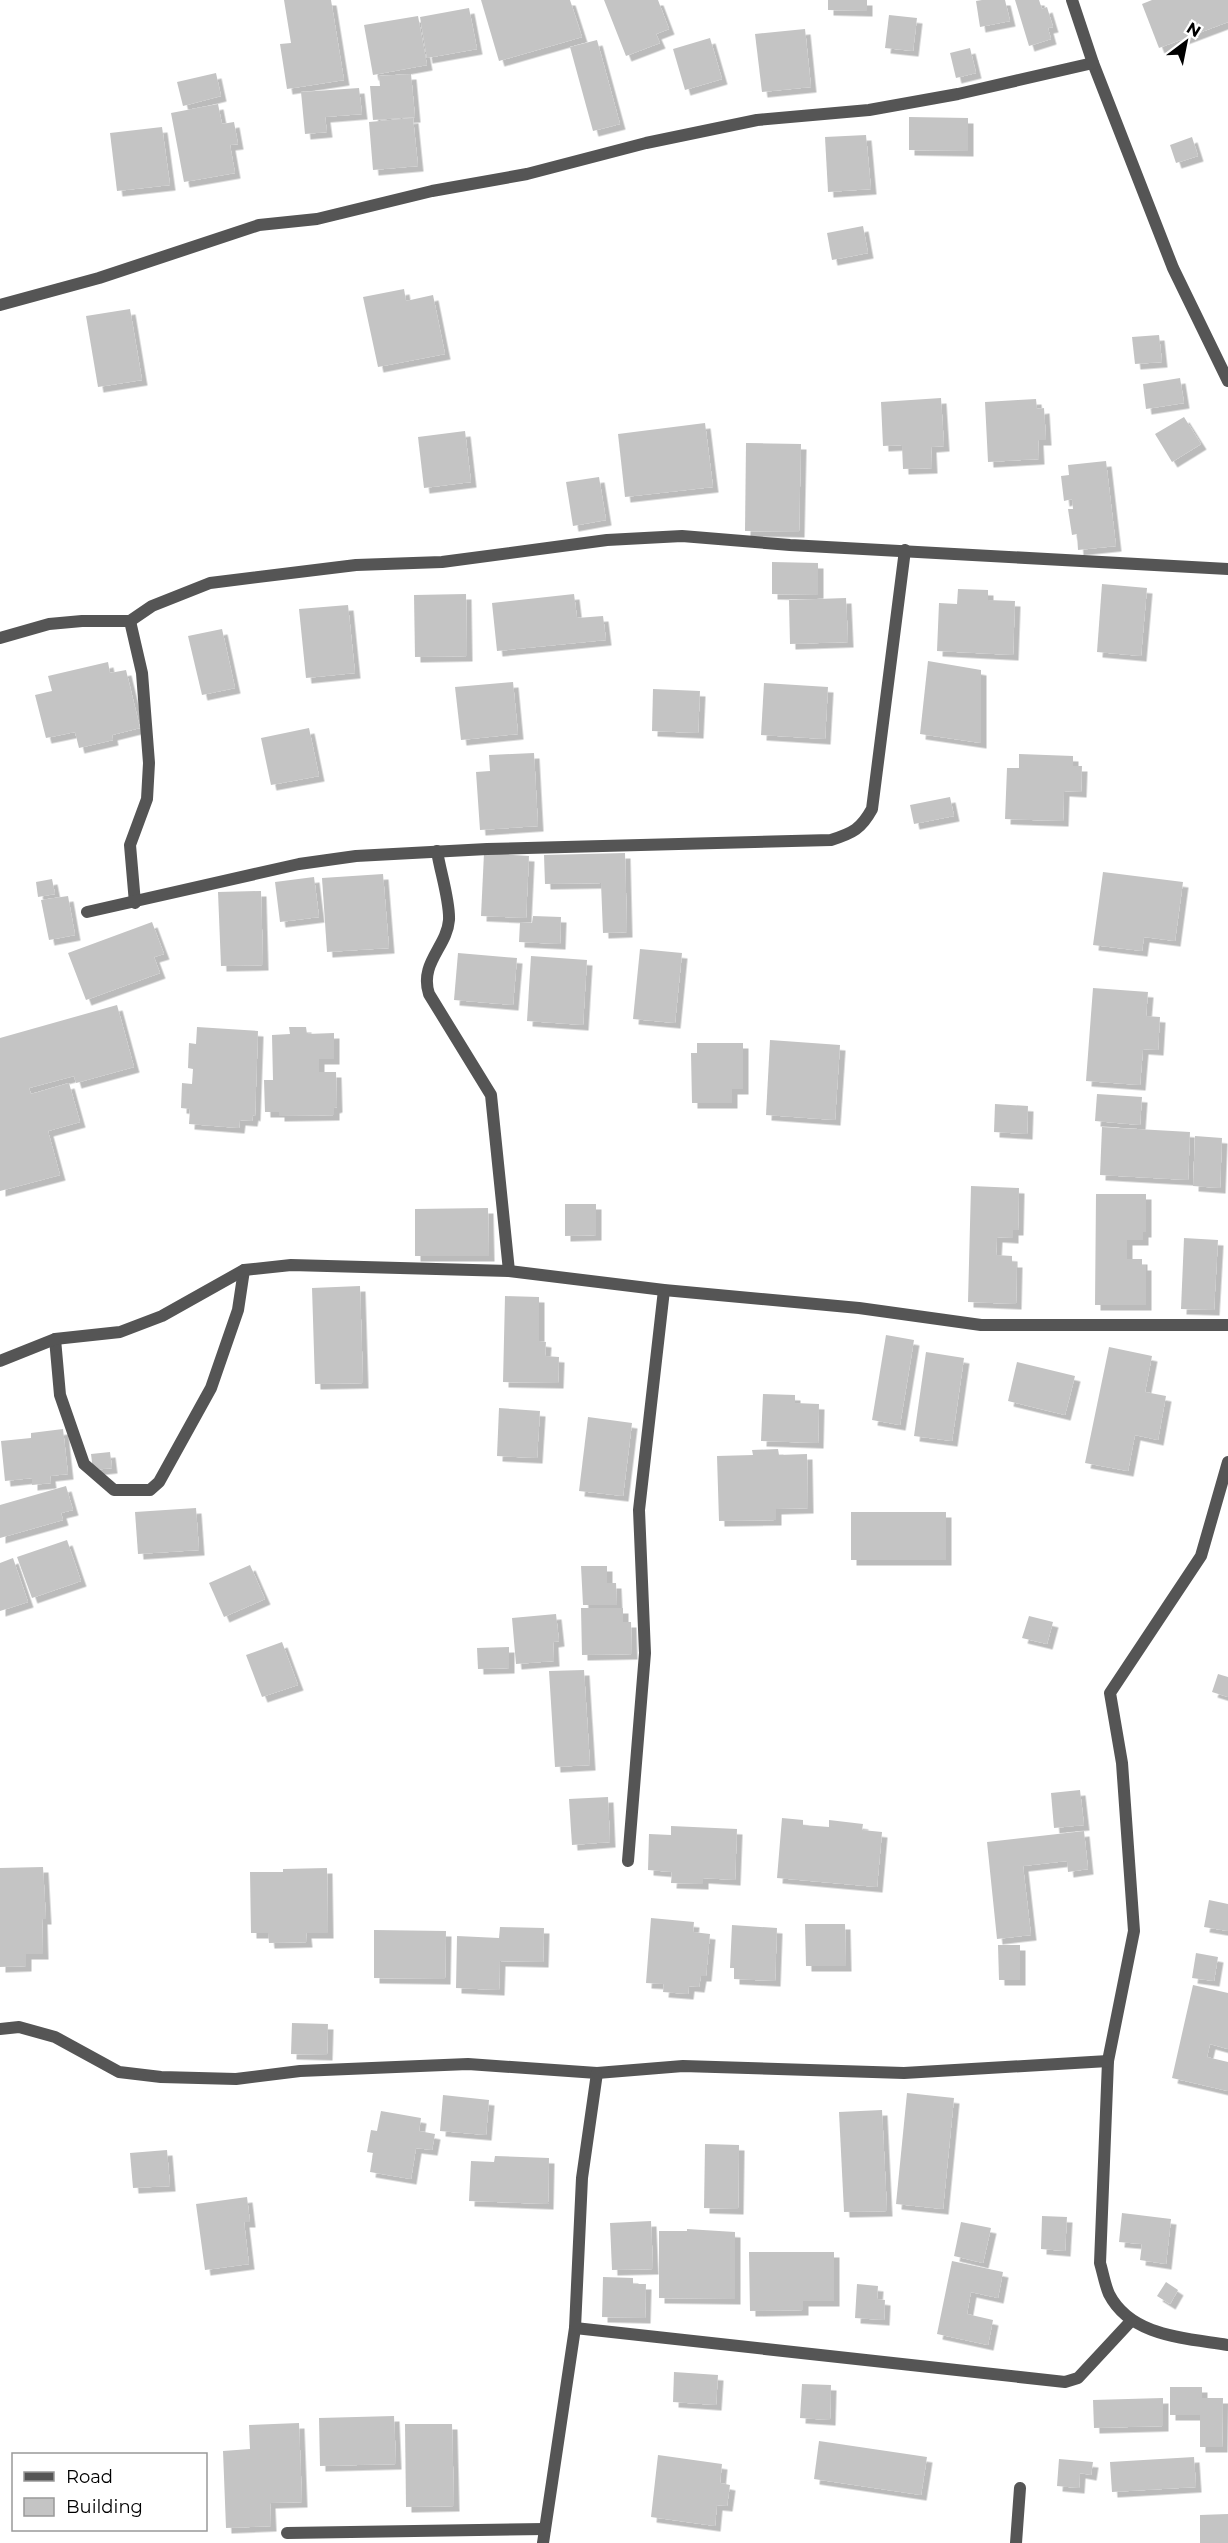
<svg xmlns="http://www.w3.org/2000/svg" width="1228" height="2543" font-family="Montserrat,sans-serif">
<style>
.building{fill:#c4c4c4;filter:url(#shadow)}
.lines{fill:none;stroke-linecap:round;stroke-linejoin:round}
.street{stroke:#555;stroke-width:12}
</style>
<defs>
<filter id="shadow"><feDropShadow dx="5.5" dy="5.5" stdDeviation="0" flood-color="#0004"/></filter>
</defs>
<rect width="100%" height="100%" fill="#fff"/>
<!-- building -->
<g class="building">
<polygon points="284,0 331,0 344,80 287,89 280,44 291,43"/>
<polygon points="481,0 570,0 582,37 499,61"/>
<polygon points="604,0 658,0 669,29 656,34 660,43 626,56"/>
<polygon points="828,0 867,0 867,11 828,10"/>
<polygon points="982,0 1005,0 1010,21 980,27 976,1"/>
<polygon points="1015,0 1039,0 1042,9 1047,7 1053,27 1048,28 1051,39 1029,46"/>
<polygon points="1152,0 1228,0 1228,22 1159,48 1142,4"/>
<polygon points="469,8 477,49 427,58 420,17"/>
<polygon points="889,15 917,18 913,51 885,48"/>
<polygon points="418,16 427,65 373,75 364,25"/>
<polygon points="805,29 811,87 762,92 755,34"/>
<polygon points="710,38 722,79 685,90 673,49"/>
<polygon points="597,40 620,124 593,131 570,47"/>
<polygon points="970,48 976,73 956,78 950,53"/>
<polygon points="216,73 221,96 183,106 177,82"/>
<polygon points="411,74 415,117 373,120 370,86 380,86 379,76"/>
<polygon points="359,88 362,114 325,117 327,132 305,134 301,92"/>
<polygon points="218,104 222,124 234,122 238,144 230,145 235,173 184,182 171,113"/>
<polygon points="909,117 968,118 968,151 909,150"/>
<polygon points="413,118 418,166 373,170 369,122"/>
<polygon points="162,127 170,185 117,191 110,133"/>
<polygon points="866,135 871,189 828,192 825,137"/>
<polygon points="1192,137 1198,156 1176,163 1170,145"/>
<polygon points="863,226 868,253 832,260 827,233"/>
<polygon points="404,289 406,301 433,295 445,354 378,367 363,297"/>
<polygon points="130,309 142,380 98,387 86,316"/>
<polygon points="1159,335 1162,362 1135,364 1132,337"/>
<polygon points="1180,378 1184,403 1146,409 1143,384"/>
<polygon points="941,398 944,446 931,447 932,468 903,469 902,445 883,446 881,402"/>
<polygon points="1036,399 1037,409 1044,408 1046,440 1038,440 1039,459 988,462 985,402"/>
<polygon points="1184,417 1201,444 1172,462 1155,434"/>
<polygon points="705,423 713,487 625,497 618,434"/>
<polygon points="465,431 471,482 424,488 418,437"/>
<polygon points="746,443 801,444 799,532 745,531"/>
<polygon points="1106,461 1116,546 1078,550 1077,534 1072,535 1068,509 1073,509 1072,499 1064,501 1061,476 1069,475 1068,465"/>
<polygon points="599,477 606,520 573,526 566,482"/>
<polygon points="772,562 818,563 818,595 772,594"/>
<polygon points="1102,584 1147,588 1141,656 1097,652"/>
<polygon points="958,589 988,590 988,600 1015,601 1013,655 937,651 939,603 957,604"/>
<polygon points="466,594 467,656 415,657 414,595"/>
<polygon points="574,594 577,618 603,616 606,640 497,651 492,603"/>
<polygon points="846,598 848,642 790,644 789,600"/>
<polygon points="348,605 355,673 306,678 299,609"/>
<polygon points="222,629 235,688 202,695 188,636"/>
<polygon points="928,661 981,670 981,743 920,734"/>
<polygon points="108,662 110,673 126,670 140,728 112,735 113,740 79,748 75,732 46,738 35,695 52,691 48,676"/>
<polygon points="513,682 518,734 461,740 455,687"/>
<polygon points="764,683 828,687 825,739 761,735"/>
<polygon points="653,689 700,691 698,733 652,731"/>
<polygon points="309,728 319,776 271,785 261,738"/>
<polygon points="534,753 538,826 480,830 476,772 490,771 489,755"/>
<polygon points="1019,754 1073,756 1073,766 1082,766 1081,792 1064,791 1063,821 1005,819 1007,768 1019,768"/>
<polygon points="950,797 954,816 914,824 910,805"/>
<polygon points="484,853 529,856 526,918 481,916"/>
<polygon points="625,853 627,932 603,933 601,883 545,884 544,855"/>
<polygon points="1103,872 1183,882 1175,941 1144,937 1142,951 1093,945"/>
<polygon points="383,874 389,948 327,952 322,878"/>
<polygon points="314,877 319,917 280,922 275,882"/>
<polygon points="52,879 55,894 38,897 36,882"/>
<polygon points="261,891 263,965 221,966 218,892"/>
<polygon points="68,896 75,935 49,940 41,900"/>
<polygon points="533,916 561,917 560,944 519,942 520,922 532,923"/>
<polygon points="152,922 164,954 154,957 160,973 86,1000 68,953"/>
<polygon points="640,949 682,953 675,1023 633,1019"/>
<polygon points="458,953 517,958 513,1005 454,1000"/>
<polygon points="531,956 587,960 583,1025 527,1021"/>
<polygon points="1093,988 1148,992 1146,1016 1160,1017 1158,1050 1143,1049 1140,1085 1086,1081"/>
<polygon points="117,1005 134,1067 76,1083 74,1076 29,1088 31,1094 69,1083 80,1122 48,1131 60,1175 0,1191 0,1038"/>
<polygon points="197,1027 258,1031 255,1116 253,1115 252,1121 240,1120 239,1128 189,1124 190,1109 181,1108 182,1083 192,1084 193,1069 188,1068 189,1043 196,1044"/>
<polygon points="289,1027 306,1027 307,1034 334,1033 334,1059 319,1059 319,1072 336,1072 337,1107 334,1108 334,1115 279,1116 279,1112 265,1112 264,1080 273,1080 272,1035 290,1034"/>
<polygon points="770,1040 840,1045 835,1120 766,1115"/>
<polygon points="697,1043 743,1043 743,1089 732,1089 732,1103 692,1103 691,1053 697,1053"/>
<polygon points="1097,1094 1142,1097 1140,1125 1095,1121"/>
<polygon points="995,1104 1028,1106 1027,1134 994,1132"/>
<polygon points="1102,1127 1190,1132 1188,1180 1100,1175"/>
<polygon points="1195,1136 1222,1138 1220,1188 1193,1186"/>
<polygon points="971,1186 1019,1188 1018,1230 1013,1230 1013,1238 997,1237 996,1255 1012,1256 1012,1262 1017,1262 1016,1304 968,1302"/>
<polygon points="1096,1194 1146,1194 1146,1232 1143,1232 1143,1240 1127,1240 1127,1259 1142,1259 1142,1265 1146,1265 1146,1305 1095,1305"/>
<polygon points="565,1204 596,1204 596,1235 565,1236"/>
<polygon points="488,1208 489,1256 415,1256 415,1209"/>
<polygon points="1184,1238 1218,1240 1214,1310 1181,1309"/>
<polygon points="360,1286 363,1383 315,1384 312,1288"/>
<polygon points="505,1296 539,1297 539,1341 546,1342 545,1356 559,1357 558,1383 503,1382"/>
<polygon points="886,1335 914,1340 900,1425 872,1420"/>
<polygon points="1109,1347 1152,1356 1145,1392 1166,1396 1158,1440 1135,1435 1128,1471 1085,1463"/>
<polygon points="926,1352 964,1358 952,1441 914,1436"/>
<polygon points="1017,1362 1075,1376 1065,1415 1008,1401"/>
<polygon points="763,1394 795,1395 795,1403 819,1404 818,1443 761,1441"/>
<polygon points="499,1408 540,1411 537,1458 497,1456"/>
<polygon points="588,1417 632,1423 623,1496 579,1491"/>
<polygon points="63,1429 68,1474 50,1476 51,1483 32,1485 32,1478 5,1481 1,1441 31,1438 31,1433"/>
<polygon points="778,1449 779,1455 807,1454 808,1508 776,1509 776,1520 719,1521 717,1456 753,1455 752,1450"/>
<polygon points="110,1452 112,1468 93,1470 91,1454"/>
<polygon points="66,1486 73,1510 61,1513 63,1520 0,1538 0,1505"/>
<polygon points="196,1508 199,1550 138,1554 135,1512"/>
<rect x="851" y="1512" width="95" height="48"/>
<polygon points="67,1540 81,1581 32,1598 17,1557"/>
<polygon points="13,1558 28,1602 0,1611 0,1563"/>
<polygon points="250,1565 265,1599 224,1617 209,1583"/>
<polygon points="581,1566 607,1566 607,1583 616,1583 617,1605 583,1605"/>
<polygon points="581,1608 623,1608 623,1622 631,1622 632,1654 582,1655"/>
<polygon points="556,1614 559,1641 553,1642 554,1661 516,1664 512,1618"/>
<polygon points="1029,1616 1053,1622 1047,1644 1022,1638"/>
<polygon points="282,1642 298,1685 262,1697 246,1655"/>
<polygon points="509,1647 509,1668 478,1669 477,1648"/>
<polygon points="584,1670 590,1765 555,1767 549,1671"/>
<polygon points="1218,1674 1228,1677 1228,1697 1212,1692"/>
<polygon points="1080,1790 1084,1825 1054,1828 1051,1793"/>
<polygon points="608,1797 610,1842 572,1845 569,1799"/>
<polygon points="782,1818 803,1820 803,1825 829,1827 829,1820 863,1824 862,1830 882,1832 877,1887 777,1878"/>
<polygon points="671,1826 737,1829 735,1880 703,1878 703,1884 671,1883 672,1872 648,1870 649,1834 671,1835"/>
<polygon points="1084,1831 1088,1869 1068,1872 1067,1861 1023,1866 1031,1935 997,1939 987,1842"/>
<polygon points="43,1867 46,1919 42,1919 43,1954 26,1954 26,1966 0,1967 0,1868"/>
<polygon points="327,1868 328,1933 306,1933 307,1942 269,1943 268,1933 251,1933 250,1872 283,1872 283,1869"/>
<polygon points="1209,1900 1228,1904 1228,1931 1204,1927"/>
<polygon points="651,1918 694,1922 693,1932 710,1934 706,1976 701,1976 699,1987 689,1986 688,1994 663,1992 664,1984 646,1983"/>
<polygon points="805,1924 845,1924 846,1966 806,1966"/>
<polygon points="732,1925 777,1928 775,1981 734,1979 734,1968 730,1968"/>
<polygon points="500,1927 544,1928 543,1962 500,1961 499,1990 456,1988 457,1936 499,1938"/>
<polygon points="374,1930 446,1931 445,1979 374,1978"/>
<polygon points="998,1945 1020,1945 1020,1980 999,1980"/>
<polygon points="1196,1953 1218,1957 1214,1981 1192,1978"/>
<polygon points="1193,1985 1228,1993 1228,2049 1210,2044 1207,2057 1228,2062 1228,2091 1172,2078"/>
<polygon points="292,2023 328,2024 327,2055 291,2054"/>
<polygon points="907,2093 954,2098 943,2209 896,2204"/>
<polygon points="443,2095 489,2100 486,2135 440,2131"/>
<polygon points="882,2110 887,2211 844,2212 839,2112"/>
<polygon points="381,2111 421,2118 419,2131 435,2134 432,2150 416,2148 411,2179 370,2172 373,2153 367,2152 371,2130 377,2131"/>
<polygon points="705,2144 739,2145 738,2209 704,2208"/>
<polygon points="167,2150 170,2186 133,2188 130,2153"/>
<polygon points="495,2156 549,2158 548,2204 469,2201 471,2161 494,2162"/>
<polygon points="247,2197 250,2222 244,2222 249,2264 205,2270 196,2204"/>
<polygon points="1122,2213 1171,2219 1166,2264 1140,2260 1142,2244 1119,2242"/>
<polygon points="1042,2216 1067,2217 1065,2251 1041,2249"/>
<polygon points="651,2221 653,2269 612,2270 610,2223"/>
<polygon points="961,2222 991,2228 983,2263 954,2256"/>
<polygon points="687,2229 735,2232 735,2299 659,2298 659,2231 687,2231"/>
<polygon points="749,2252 834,2252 834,2301 803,2301 803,2310 750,2311"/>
<polygon points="952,2261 1003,2272 998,2298 971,2292 967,2314 993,2320 988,2345 937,2334"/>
<polygon points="603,2277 633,2278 633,2284 646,2284 645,2318 602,2317"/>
<polygon points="1166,2282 1178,2290 1170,2304 1157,2296"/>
<polygon points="857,2284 878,2286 877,2299 885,2300 884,2320 855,2318"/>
<polygon points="674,2372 718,2375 716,2405 673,2402"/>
<polygon points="802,2384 831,2385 830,2420 800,2418"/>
<polygon points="1170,2387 1202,2387 1202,2398 1223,2398 1222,2447 1200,2447 1200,2415 1170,2415"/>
<polygon points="1163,2398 1163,2426 1094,2428 1093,2400"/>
<polygon points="394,2416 396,2464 320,2466 319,2418"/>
<polygon points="299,2423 302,2502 270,2503 271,2526 226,2528 223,2451 250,2449 249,2425"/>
<polygon points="405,2424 452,2424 454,2506 406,2507"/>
<polygon points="819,2441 927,2457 921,2495 814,2479"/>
<polygon points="658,2455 722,2464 720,2483 730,2485 727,2506 717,2505 715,2526 651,2517"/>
<polygon points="1194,2457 1196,2487 1112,2492 1110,2462"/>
<polygon points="1059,2459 1093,2462 1091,2475 1080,2473 1079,2488 1057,2486"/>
<polygon points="1228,2514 1228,2543 1200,2543 1200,2515"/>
</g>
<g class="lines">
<!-- street -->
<g class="street">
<polyline points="1072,0 1093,63 1173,268 1228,381"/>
<polyline points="0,305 99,278 259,225 317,219 432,191 527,174 646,143 757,120 869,110 958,94 1093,63"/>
<polyline points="130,621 142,673 149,763 147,799 130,845 135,903"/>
<polyline points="0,638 49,624 82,621 130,621 152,606 210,583 356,565 442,562 607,540 682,536 790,545 1228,569"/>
<path d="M437 851C440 871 450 901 449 920 447 947 419 963 429 994L491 1095 509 1271"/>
<path d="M87 912 299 864 356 856 487 849 831 840C853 833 861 829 872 809L905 550"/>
<polyline points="55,1339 60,1395 84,1464 114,1490 150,1490 159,1482 211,1388 238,1310 244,1270"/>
<polyline points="0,1361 55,1339 120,1332 162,1316 244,1270 291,1265 509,1271 664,1290 859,1308 981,1325 1228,1325"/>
<path d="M1228 1462 1201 1556 1110 1693 1122 1763 1134 1931 1108 2061 1100 2263C1103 2273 1105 2285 1109 2294 1131 2337 1186 2338 1228 2345"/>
<polyline points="628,1861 645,1653 639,1510 664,1290"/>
<polyline points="0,2029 19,2027 55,2037 119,2072 161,2077 236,2079 300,2071 468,2064 597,2073 683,2066 904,2073 1108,2061"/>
<polyline points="575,2328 1065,2382 1078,2378 1131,2321"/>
<polyline points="287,2533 545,2529"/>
<polyline points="543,2543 575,2328 582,2178 597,2073"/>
<polyline points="1016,2543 1020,2488"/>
</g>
</g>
<!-- legend -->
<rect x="12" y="2453" width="195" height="78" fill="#ffffff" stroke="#999999" stroke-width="1.5"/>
<rect x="24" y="2472" width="30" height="9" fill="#555555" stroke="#999999" stroke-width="1.5"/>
<text x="66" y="2483" font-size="18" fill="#000000">Road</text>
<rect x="24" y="2498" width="30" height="18" fill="#c4c4c4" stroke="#999999" stroke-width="1.5"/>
<text x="66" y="2513" font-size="18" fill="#000000">Building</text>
<!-- north arrow -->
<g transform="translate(1186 42) rotate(32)" stroke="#ffffff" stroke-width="4.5" paint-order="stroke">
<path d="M0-4.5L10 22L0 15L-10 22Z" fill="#000000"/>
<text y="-9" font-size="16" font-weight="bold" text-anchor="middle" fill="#000000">N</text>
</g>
</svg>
